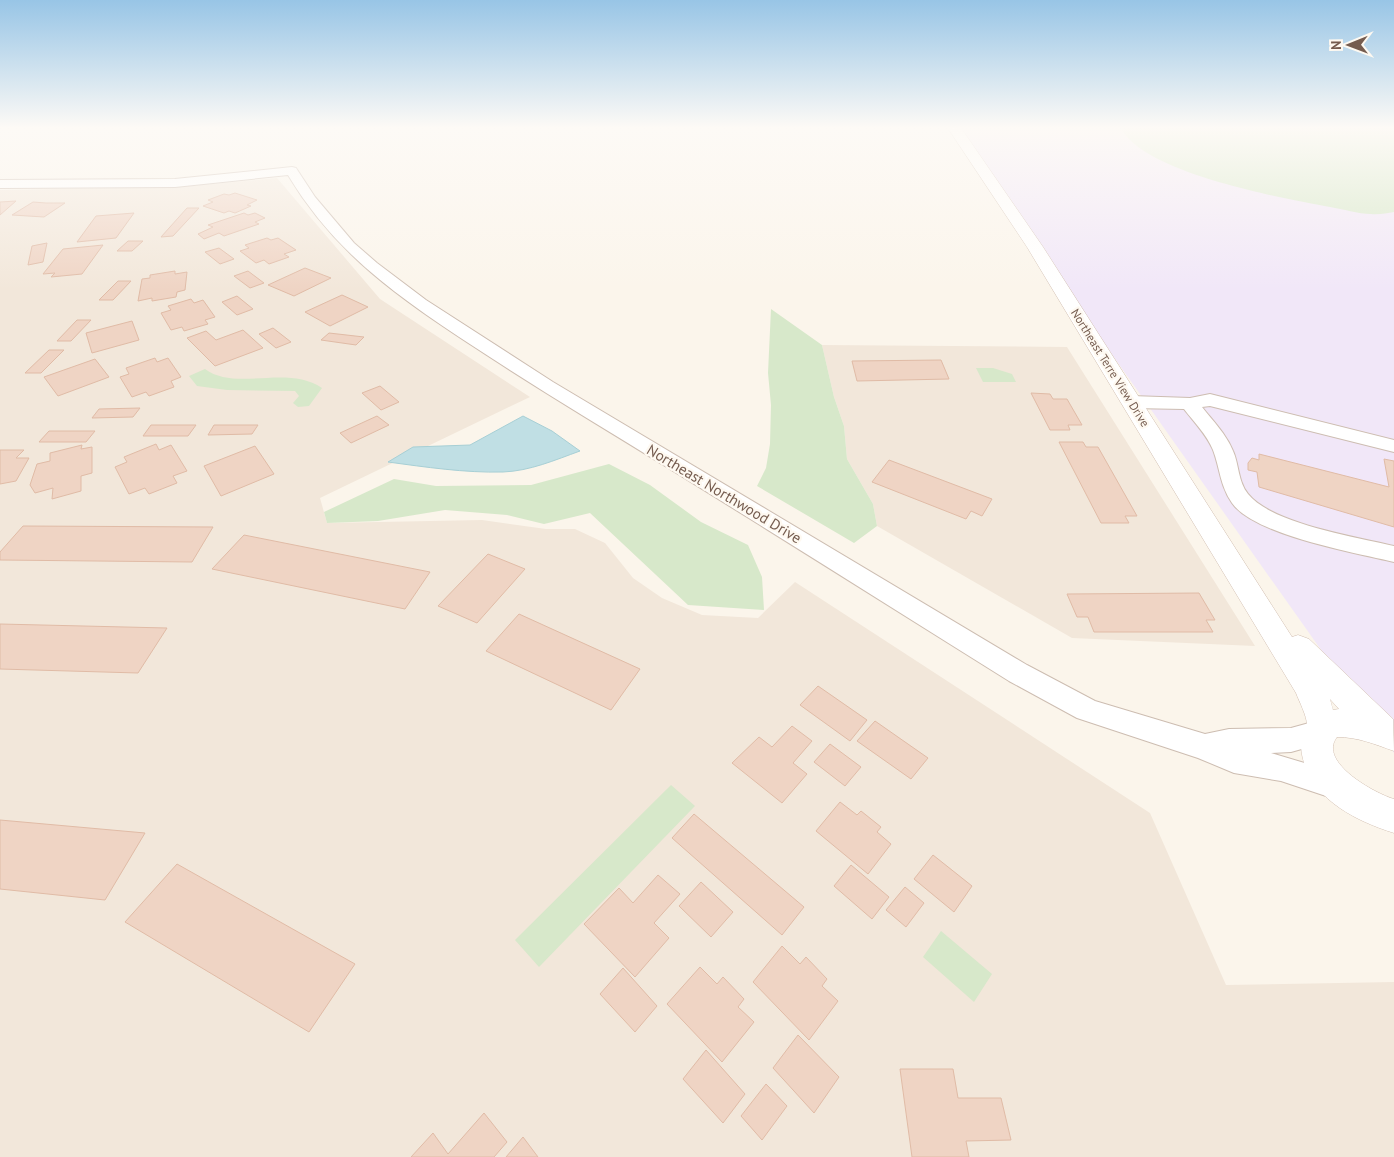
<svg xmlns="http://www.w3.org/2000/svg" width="1394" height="1157" font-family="'PT Sans',sans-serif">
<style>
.residential{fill:#f2e7da}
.education{fill:#f1e7f8}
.green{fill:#d7e8ca}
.water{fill:#c0dfe4;stroke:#a7cfd5}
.building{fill:#efd4c4;stroke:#e0bba6}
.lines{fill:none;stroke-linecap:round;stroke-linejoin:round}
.minor-casing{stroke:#cdbdb1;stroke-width:2}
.secondary-casing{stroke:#d2bfb1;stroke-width:1}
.minor{fill:#fff;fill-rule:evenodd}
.secondary{fill:#fff;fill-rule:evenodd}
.labels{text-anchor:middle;stroke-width:4.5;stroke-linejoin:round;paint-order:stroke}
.far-street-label{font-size:12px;fill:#755c4f;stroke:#fef9f1}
.street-label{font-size:15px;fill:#755c4f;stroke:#fef9f1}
</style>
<rect width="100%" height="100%" fill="#fbf5eb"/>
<!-- residential -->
<g class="residential">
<polygon points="277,178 380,299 530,397 320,498 327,523 482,520 546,529 575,529 605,543 633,578 662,598 702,615 758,618 795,582 1150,813 1226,985 1394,982 1394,1157 0,1157 0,190 178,187"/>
<polygon points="822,345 1067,347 1255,646 1072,638 877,526 873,504 847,459 844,426 834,397"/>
</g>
<!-- education -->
<polygon class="education" points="954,128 1394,128 1394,753 975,161"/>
<!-- green -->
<g class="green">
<path d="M1121 128H1394V212C1387 213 1379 215 1371 214 1358 214 1343 209 1330 207 1282 198 1143 173 1121 128Z"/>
<polygon points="771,309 822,345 834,397 844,426 847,459 873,504 877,526 854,543 757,486 766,468 770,444 771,405 768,373"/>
<polygon points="976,368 993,368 1012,374 1016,382 983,382"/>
<path d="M205 369C236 392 287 364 322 388L309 406 298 407 293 403 299 396 295 391 227 390 197 386 189 376Z"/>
<polygon points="609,464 650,485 701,522 748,545 762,577 764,610 688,605 590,513 544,524 507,515 445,510 378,521 327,523 324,512 394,479 436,486 531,485"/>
<polygon points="671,785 695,806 539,967 515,940"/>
<polygon points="941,931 992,974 974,1002 923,957"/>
</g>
<!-- water -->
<path class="water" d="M523 416 552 431 580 451C555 460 530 471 503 472 465 473 425 467 388 462L413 447 470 445Z"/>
<!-- building -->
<g class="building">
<polygon points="235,193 257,200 247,205 251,206 235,213 229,211 224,213 203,206 213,202 208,200 224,194 229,195"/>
<polygon points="16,201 0,215 0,202"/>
<polygon points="33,202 46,203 65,203 44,217 12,215"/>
<polygon points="187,208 199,208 173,236 161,237"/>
<polygon points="134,213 116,238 77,242 96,216"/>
<polygon points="244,213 248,215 255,213 265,218 255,222 259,224 224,236 219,233 204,239 198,234 213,227 208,225"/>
<polygon points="267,238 271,240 278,238 296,250 284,254 289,257 269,264 264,260 256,263 240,251 249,248 245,245"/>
<polygon points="128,241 143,241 132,251 117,251"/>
<polygon points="47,243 43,262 28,265 32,246"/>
<polygon points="103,245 82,274 51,277 55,273 43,274 63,249"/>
<polygon points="219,248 234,259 220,264 205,252"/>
<polygon points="305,268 331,278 294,296 268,285"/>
<polygon points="175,271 175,274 187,272 185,290 177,292 176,297 152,301 152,298 138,301 142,279 150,278 150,275"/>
<polygon points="248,271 264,283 250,288 234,276"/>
<polygon points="118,281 131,281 113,300 99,300"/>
<polygon points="342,295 368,307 330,326 305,312"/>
<polygon points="237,296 253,309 237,315 222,302"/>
<polygon points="191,299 194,303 203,300 215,317 205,320 208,324 184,331 182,327 171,330 161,313 171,310 168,306"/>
<polygon points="77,320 91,320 71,341 57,341"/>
<polygon points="132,321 139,340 92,353 86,333"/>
<polygon points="273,328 291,342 276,348 259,334"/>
<polygon points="243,330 263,348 215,366 187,338 206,331 216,340"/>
<polygon points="329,333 364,337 356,345 321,340"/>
<polygon points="49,350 64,350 41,373 25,373"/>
<polygon points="155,358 157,362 168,358 181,377 171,381 174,387 149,396 146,392 132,397 120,377 129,374 126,368"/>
<polygon points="95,359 109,377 58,396 44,377"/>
<polygon points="941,360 949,379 857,381 852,361"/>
<polygon points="380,386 399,402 381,410 362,393"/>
<polygon points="1031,393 1050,394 1053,399 1067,399 1082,425 1068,425 1070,430 1050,430"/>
<polygon points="140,408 133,417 92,418 99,409"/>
<polygon points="377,416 389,425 351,443 340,433"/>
<polygon points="151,425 196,425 188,436 143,436"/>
<polygon points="214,425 258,425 252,434 208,435"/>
<polygon points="49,431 95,431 86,442 39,442"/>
<polygon points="1059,442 1083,442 1086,447 1098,447 1137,516 1125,516 1129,523 1101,523"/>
<polygon points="156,444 159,450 171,445 187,471 173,476 177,483 149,494 145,488 129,494 115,467 127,462 124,457"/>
<polygon points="82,445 81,449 92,447 92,473 81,476 81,491 52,499 53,488 35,493 30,485 37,464 50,461 50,453"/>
<polygon points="255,446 274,474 221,496 204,466"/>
<polygon points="0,450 24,450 16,458 29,458 16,481 0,484"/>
<polygon points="1259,454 1389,487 1384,459 1394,461 1394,527 1259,487 1257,472 1248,470 1248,463 1252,458 1259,460"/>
<polygon points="889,460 992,499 982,516 971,511 966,519 872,482"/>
<polygon points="23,526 213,527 192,562 0,560 0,552"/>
<polygon points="244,535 430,572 405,609 212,569"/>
<polygon points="488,554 525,569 477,623 438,606"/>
<polygon points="1199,593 1215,620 1206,620 1213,632 1094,632 1088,617 1077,617 1067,594"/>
<polygon points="519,614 640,669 611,710 486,651"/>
<polygon points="0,624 167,628 138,673 0,669"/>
<polygon points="818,686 867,720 850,741 800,705"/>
<polygon points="875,721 928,758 911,779 857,741"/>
<polygon points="792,726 812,741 793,763 807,774 782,803 732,763 759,737 772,747"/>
<polygon points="830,744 861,767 845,786 814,762"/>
<polygon points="840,802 857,815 861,811 881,827 877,832 891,844 868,874 816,831"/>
<polygon points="694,814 804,907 782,935 672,838"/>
<polygon points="0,820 145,833 105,900 0,889"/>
<polygon points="933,855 972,886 954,912 914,879"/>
<polygon points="177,864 355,964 309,1032 125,922"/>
<polygon points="851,865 889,897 872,919 834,886"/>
<polygon points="658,875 680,894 654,923 669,938 635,977 584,924 619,888 633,903"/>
<polygon points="701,882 733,912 711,937 679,906"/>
<polygon points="905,887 924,903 906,927 886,910"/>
<polygon points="782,946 800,964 806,957 827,979 822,986 838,1001 809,1040 753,982"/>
<polygon points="700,967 717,984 723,977 744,999 738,1007 754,1022 722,1062 667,1004"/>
<polygon points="623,968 657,1006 635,1032 600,994"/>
<polygon points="798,1035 839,1077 814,1113 773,1068"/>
<polygon points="706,1050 745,1094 723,1123 683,1079"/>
<polygon points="900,1069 953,1069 958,1098 1001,1098 1011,1140 966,1141 969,1157 912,1157"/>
<polygon points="766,1084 787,1106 762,1140 741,1116"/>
<polygon points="484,1113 507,1142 494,1157 411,1157 433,1133 448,1154"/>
<polygon points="523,1137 538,1157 506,1157"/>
</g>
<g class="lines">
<defs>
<g id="minor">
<path d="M292 167 296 168 315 197 354 243 377 263 426 300 553 382 1027 665 1095 701 1205 734 1229 729 1291 728 1320 720 1330 723 1334 732 1330 741 1291 752 1271 753 1348 776 1353 786 1348 796 1338 800 1281 781 1234 773 1198 758 1077 718 1009 681C894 609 780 537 665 466 602 427 538 389 476 348 400 298 336 255 288 175L175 187 0 188V180L175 179Z"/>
<path d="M1210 394 1394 440V452L1210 406 1202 407C1213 421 1226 434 1233 451 1239 464 1238 482 1248 494 1272 524 1357 537 1394 546V562C1356 553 1254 535 1232 503 1220 486 1220 468 1213 450 1207 435 1194 422 1184 409L1131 408 1124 406 1122 402 1124 398 1131 396 1190 398Z"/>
</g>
<path id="secondary" d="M948 128H961L1043 247 1292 637 1298 635 1309 639 1393 719 1394 751C1374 744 1358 737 1337 737 1317 762 1376 794 1394 799V833C1353 820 1305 796 1301 747 1300 739 1306 733 1307 725 1307 716 1299 701 1296 693L1027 247ZM1330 699 1339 709 1333 710Z"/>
</defs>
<!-- minor casing -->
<use href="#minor" class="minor-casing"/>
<!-- secondary casing -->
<use href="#secondary" class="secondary-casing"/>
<!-- minor -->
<use href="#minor" class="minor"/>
<!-- secondary -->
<use href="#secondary" class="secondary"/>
</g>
<!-- sky -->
<linearGradient id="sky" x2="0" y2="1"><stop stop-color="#98c5e6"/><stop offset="0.44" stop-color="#fdfaf6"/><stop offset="1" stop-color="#fdfaf6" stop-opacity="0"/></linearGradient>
<rect width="1394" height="290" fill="url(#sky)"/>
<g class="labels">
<!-- far-street labels -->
<g class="far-street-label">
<text transform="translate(1110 368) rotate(58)" y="4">Northeast Terre View Drive</text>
</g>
<!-- street labels -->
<g class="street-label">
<text transform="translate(724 494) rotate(31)" y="5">Northeast Northwood Drive</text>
</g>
</g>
<!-- north arrow -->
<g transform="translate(1349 45) rotate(269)" stroke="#fef9f1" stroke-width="4" paint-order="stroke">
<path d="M0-4L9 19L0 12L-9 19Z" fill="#755c4f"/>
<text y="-8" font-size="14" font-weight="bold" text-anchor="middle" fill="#755c4f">N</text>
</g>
</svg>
